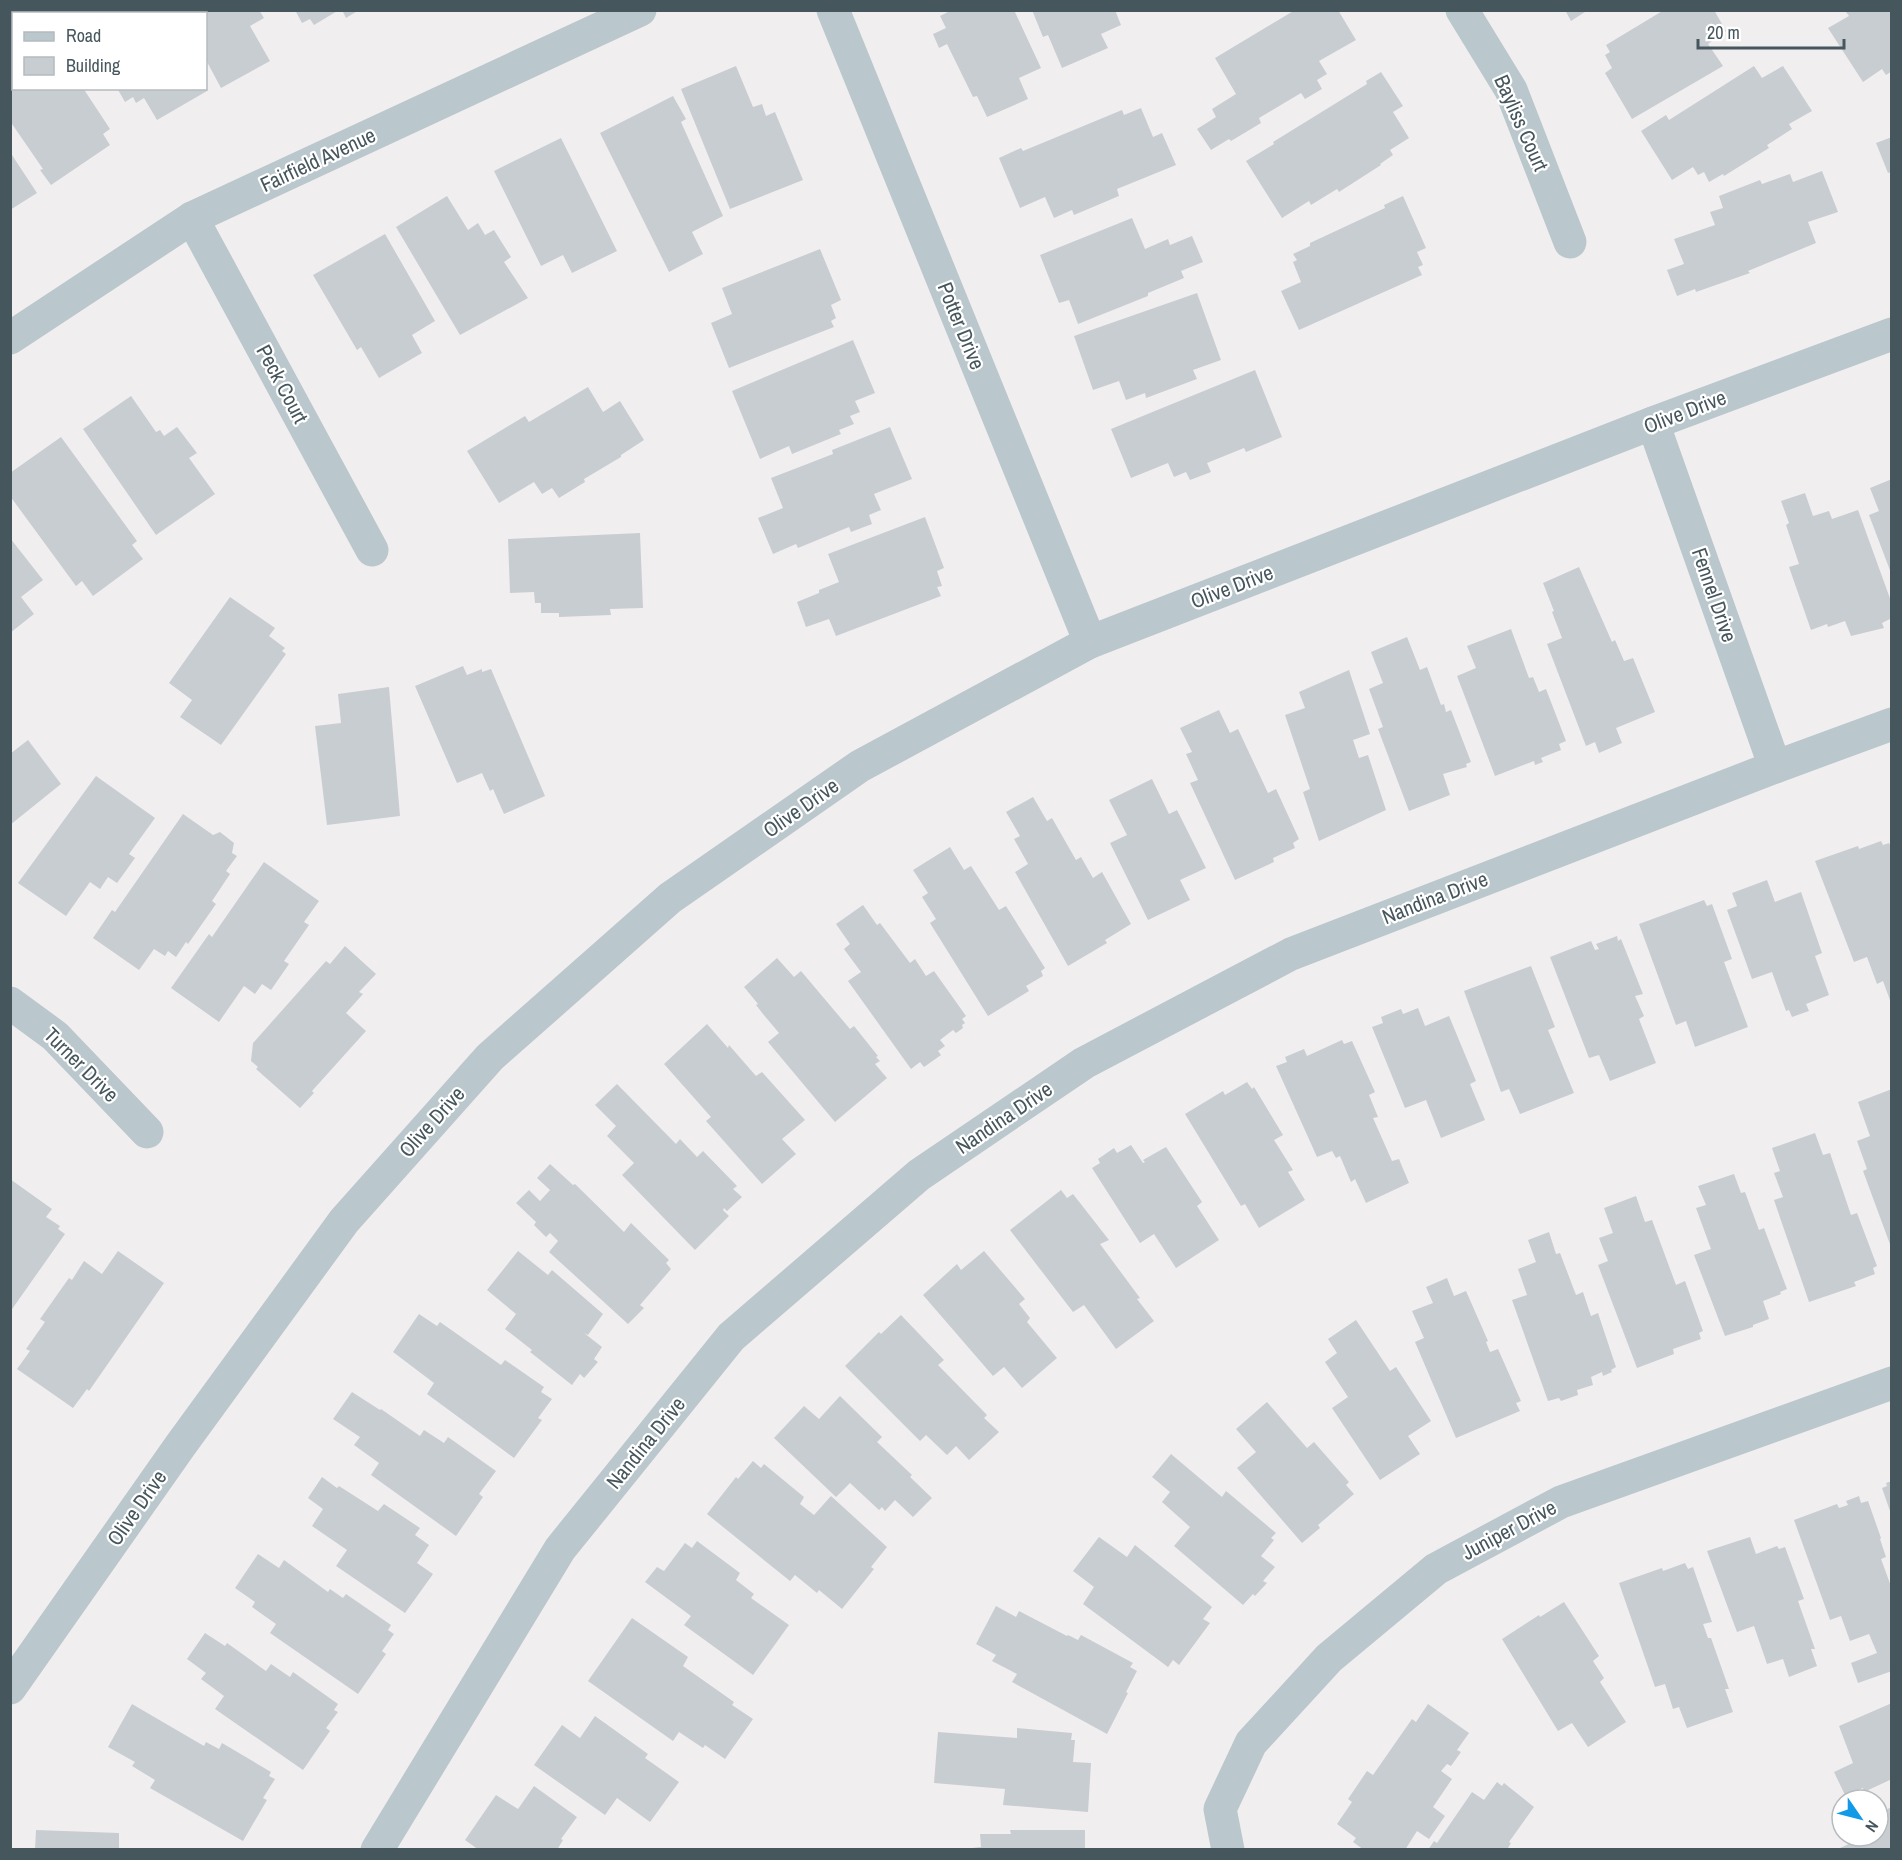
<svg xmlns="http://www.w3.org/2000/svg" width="1902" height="1860" font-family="'Archivo Narrow',sans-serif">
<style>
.building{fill:#c8cdd2}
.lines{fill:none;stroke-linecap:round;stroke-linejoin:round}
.street{stroke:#bac7cc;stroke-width:33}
.labels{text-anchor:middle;stroke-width:4.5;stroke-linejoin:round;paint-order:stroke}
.street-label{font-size:21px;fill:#46565d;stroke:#fff}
</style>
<rect width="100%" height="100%" fill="#f1eeef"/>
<!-- building -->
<g class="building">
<polygon points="77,10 158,10 160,14 79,14"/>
<polygon points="177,10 259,10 264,18 250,26 270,61 221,88 206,60 206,14 179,14"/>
<polygon points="295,10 339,10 314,25 310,19 302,23"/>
<polygon points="342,10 359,10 346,18"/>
<polygon points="952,10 1014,10 1041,68 1019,78 1028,99 987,117 977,96 973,97 947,44 939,48 933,34 946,28 940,16"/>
<polygon points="1032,10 1115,10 1121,25 1101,34 1108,48 1062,68 1048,35 1043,37"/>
<polygon points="1295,10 1338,10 1356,40 1319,61 1327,74 1317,80 1322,89 1305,99 1301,93 1259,118 1261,123 1231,141 1229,139 1211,150 1197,129 1216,117 1212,109 1236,94 1215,58"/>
<polygon points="1565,10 1588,10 1571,21"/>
<polygon points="1664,10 1714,10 1726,31 1708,44 1723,66 1632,119 1605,73 1612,68 1605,55 1610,52 1606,45"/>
<polygon points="1847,10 1892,10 1892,71 1886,75 1882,69 1863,82 1828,28 1849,16 1846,12"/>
<polygon points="736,66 753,107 762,104 766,116 775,112 803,180 730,209 681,89"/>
<polygon points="1754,66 1762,78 1783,66 1812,111 1789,124 1792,129 1767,145 1769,148 1724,176 1723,174 1709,182 1704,172 1698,175 1693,167 1672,180 1641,131 1666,115 1669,120"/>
<polygon points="1381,72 1403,106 1393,112 1409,138 1390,150 1393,155 1380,164 1381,165 1339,192 1337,189 1311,205 1309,201 1282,218 1246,161 1274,144 1273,142 1367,84 1366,81"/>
<polygon points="14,86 14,88 83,88 110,129 103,134 110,145 51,185 40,170 43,169 10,121 10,88"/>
<polygon points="117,88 205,88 207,91 157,120 144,98 136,103 133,97 125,102"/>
<polygon points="673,96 686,119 681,122 723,216 692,232 703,254 669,272 600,133"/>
<polygon points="1141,108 1153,137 1162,133 1176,165 1117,189 1119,196 1074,215 1072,210 1054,218 1045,197 1020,208 999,158 1021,148 1023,151 1122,110 1124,115"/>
<polygon points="1892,137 1892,172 1888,173 1876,143"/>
<polygon points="561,138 617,251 572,273 563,255 541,266 494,171"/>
<polygon points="10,152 37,193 10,210"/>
<polygon points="1822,171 1838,212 1808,222 1816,243 1748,271 1750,273 1696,292 1695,289 1677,296 1667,270 1684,264 1674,239 1715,225 1710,212 1723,208 1719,196 1760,180 1762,184 1790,174 1793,182"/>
<polygon points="447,196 468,230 478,223 485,235 494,230 511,257 504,262 528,298 460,335 396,227"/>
<polygon points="1403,196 1426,248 1417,252 1423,265 1418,267 1422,275 1299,330 1281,291 1301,282 1293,262 1297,260 1293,254 1310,246 1310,243 1385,208 1384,205"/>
<polygon points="1132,218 1145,249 1168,239 1170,245 1192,236 1203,262 1181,271 1184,278 1148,293 1148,296 1078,324 1069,300 1059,303 1040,255"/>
<polygon points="385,234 435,321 412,335 422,353 379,378 361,347 357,350 313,275"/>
<polygon points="820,249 841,300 831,305 836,318 831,321 834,327 729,368 711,323 732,314 722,288"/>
<polygon points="1197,293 1221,360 1193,370 1197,379 1146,398 1145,393 1126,400 1119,381 1093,390 1074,336"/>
<polygon points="853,340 875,393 855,401 860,412 850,416 854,424 839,430 841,434 792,454 789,446 760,459 732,391"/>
<polygon points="1255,370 1282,437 1246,452 1244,448 1207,463 1211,472 1190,480 1186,472 1174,477 1168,463 1131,478 1111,429"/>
<polygon points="588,387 603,412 620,401 644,440 621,455 621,457 584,479 585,482 559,498 552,488 542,494 534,482 499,503 467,451 525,416 529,422"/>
<polygon points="131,396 156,432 160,430 164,436 177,427 197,453 189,458 215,494 156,535 83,429"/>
<polygon points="890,427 912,479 874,494 881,510 869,515 872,524 851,532 849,527 798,548 796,544 773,554 758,518 783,508 771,478 833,454 832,450"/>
<polygon points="61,437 137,541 132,545 143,559 93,596 82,581 76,586 10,496 10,473"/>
<polygon points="1892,479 1892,573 1891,573 1869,515 1879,511 1870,488"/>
<polygon points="1805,493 1813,516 1829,511 1832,519 1858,510 1892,604 1892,618 1882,623 1884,628 1851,636 1845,621 1828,627 1827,624 1811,630 1789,567 1799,564 1786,525 1789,523 1781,501"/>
<polygon points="925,517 944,568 937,571 942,586 937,587 941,596 836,636 829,619 806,627 797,602 819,593 819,590 839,582 828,554"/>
<polygon points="640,533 643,608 610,609 611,615 559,617 559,613 541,613 541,603 535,603 534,592 510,593 508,539"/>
<polygon points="10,538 43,580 21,597 34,614 10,633"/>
<polygon points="1579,567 1612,642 1615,640 1624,661 1633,658 1655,712 1616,728 1622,743 1599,753 1595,742 1586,746 1547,644 1562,638 1552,612 1554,611 1543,583"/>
<polygon points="230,597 275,628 269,636 285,648 282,651 286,654 221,745 180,717 192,700 169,683"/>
<polygon points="1511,629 1529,678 1533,677 1539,692 1546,689 1566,741 1559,744 1561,750 1541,758 1543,762 1535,765 1534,761 1495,776 1457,676 1476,668 1467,646"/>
<polygon points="1407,637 1420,670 1427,667 1441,705 1444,704 1446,712 1451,710 1471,762 1466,764 1467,767 1443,774 1450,795 1409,811 1378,729 1383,727 1369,689 1383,683 1371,652"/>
<polygon points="463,666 467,675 482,669 482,672 491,669 545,796 504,814 493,789 490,791 482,773 457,783 415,686"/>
<polygon points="1349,670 1370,734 1353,740 1359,758 1368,755 1386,810 1319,841 1303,792 1310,789 1285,715 1305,708 1299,692"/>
<polygon points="389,687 400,816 327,825 315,726 341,723 338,694"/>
<polygon points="1219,710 1230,733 1238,729 1268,793 1276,789 1299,839 1293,843 1295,848 1273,858 1274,862 1235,880 1190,783 1198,780 1186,754 1192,752 1180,728"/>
<polygon points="28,740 61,784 10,825 10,754"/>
<polygon points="96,776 155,818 129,854 135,858 117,883 108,877 100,889 90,882 66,916 18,883"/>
<polygon points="1152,779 1169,814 1177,810 1206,868 1180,880 1190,900 1148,920 1110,843 1127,835 1109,800"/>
<polygon points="1033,797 1047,821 1052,818 1076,860 1081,857 1093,878 1102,872 1131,924 1105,940 1107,943 1068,966 1015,872 1028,864 1014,839 1020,836 1006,812"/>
<polygon points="183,814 213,835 220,832 234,843 232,853 237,856 226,871 230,874 212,901 216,904 188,944 186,942 176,957 168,951 165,956 154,949 139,970 93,938 112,910 115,912"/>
<polygon points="1881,841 1883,845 1889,843 1892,849 1891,1003 1883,981 1877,984 1867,957 1854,962 1815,861 1858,846 1859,849"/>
<polygon points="950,847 964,870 971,866 999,910 1006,906 1045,968 1041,971 1043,976 1026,986 1029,991 988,1016 930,923 936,919 922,897 928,893 913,870"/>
<polygon points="264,862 319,901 304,922 309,925 284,961 289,964 271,990 262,984 255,994 244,986 219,1022 171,988 209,934 212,937"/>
<polygon points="1767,880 1775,902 1801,892 1822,953 1815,956 1829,995 1806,1004 1809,1011 1792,1017 1789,1010 1786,1011 1772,972 1752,979 1727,910 1737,906 1732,893"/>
<polygon points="1704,900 1707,906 1712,904 1732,959 1724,962 1748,1027 1695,1047 1686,1021 1676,1025 1639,924"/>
<polygon points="863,905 877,925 880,923 910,963 915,959 926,976 934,971 966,1016 962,1019 965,1023 962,1025 963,1028 956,1033 953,1030 940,1040 945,1046 938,1051 941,1055 924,1067 920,1062 911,1069 848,981 861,972 844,949 850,944 836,924"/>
<polygon points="1617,936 1618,941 1621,939 1643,994 1635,996 1644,1016 1639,1019 1656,1063 1610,1081 1599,1055 1589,1058 1550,957 1591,941 1595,950 1599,949 1596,944"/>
<polygon points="345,946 376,974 359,992 363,994 346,1013 366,1031 312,1091 314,1093 300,1108 256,1069 258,1067 251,1061 253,1043 326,961 330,964"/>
<polygon points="777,958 794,977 801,971 850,1029 854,1026 878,1056 876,1057 880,1061 875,1064 887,1078 835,1122 768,1042 779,1033 763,1014 756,1005 758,1004 744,987"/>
<polygon points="1531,966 1555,1027 1548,1030 1574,1093 1520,1114 1509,1089 1501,1092 1464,991"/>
<polygon points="1418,1008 1425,1026 1449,1016 1476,1081 1470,1084 1485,1120 1441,1138 1426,1100 1405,1108 1372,1027 1383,1023 1381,1017 1401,1009 1403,1014"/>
<polygon points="707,1024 728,1048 729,1045 756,1076 762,1072 805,1120 782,1139 796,1154 762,1184 706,1121 711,1117 664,1064"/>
<polygon points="1342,1040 1344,1044 1352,1041 1375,1092 1369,1095 1378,1117 1373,1118 1392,1161 1399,1159 1409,1183 1366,1203 1355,1179 1351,1182 1340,1156 1336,1158 1332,1151 1317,1157 1276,1066 1287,1062 1285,1057 1304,1049 1307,1056"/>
<polygon points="1247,1082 1252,1089 1254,1087 1283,1135 1274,1140 1293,1170 1288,1172 1305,1200 1259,1228 1245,1204 1241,1206 1185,1114 1223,1091 1225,1095"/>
<polygon points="617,1084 676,1144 680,1139 697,1157 703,1151 737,1186 733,1189 742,1197 727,1211 724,1208 723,1210 729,1216 695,1250 622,1175 634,1163 607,1136 616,1126 595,1105"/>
<polygon points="1892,1089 1892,1247 1891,1247 1863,1171 1867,1169 1857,1141 1870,1136 1858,1102"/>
<polygon points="1815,1133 1823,1155 1830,1153 1851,1215 1857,1213 1877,1266 1873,1268 1875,1274 1854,1282 1856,1286 1809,1302 1774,1200 1783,1197 1774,1173 1780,1171 1772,1148"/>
<polygon points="1131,1145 1143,1163 1145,1162 1143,1160 1166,1147 1202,1202 1197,1206 1219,1240 1176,1268 1154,1234 1140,1243 1092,1168 1100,1163 1098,1159 1114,1148 1117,1153"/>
<polygon points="550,1164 573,1185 575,1184 624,1232 631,1223 669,1260 666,1263 671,1269 640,1305 644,1308 628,1324 549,1252 558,1241 550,1233 546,1237 534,1225 536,1222 516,1203 529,1190 540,1201 550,1190 537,1178"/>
<polygon points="1734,1174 1741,1193 1745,1192 1759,1230 1764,1228 1787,1289 1780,1292 1781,1294 1763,1301 1769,1319 1753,1325 1753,1327 1725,1336 1694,1255 1711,1249 1696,1208 1706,1205 1698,1186"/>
<polygon points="10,1179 52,1209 46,1217 60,1226 58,1229 65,1234 10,1312"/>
<polygon points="1061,1190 1067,1198 1073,1194 1109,1240 1100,1244 1140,1298 1137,1299 1154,1321 1116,1349 1084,1305 1073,1312 1010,1230"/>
<polygon points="1636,1196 1645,1222 1652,1220 1676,1285 1685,1281 1703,1331 1699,1333 1701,1339 1673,1349 1674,1354 1637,1368 1598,1265 1608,1261 1599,1238 1613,1233 1604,1208"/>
<polygon points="1549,1232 1556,1254 1560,1253 1576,1295 1583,1292 1591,1316 1598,1313 1616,1367 1611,1370 1612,1372 1603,1376 1602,1372 1591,1377 1593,1385 1577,1390 1578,1395 1561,1401 1559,1398 1548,1401 1512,1300 1527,1295 1518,1269 1536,1262 1528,1240"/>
<polygon points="118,1251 164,1283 89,1391 87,1389 73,1408 17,1369 30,1351 26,1349 45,1322 40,1319 69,1278 72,1280 84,1261 102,1274"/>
<polygon points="518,1251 548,1275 552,1270 603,1314 588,1335 584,1333 602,1347 594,1359 598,1362 584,1378 580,1374 572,1385 530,1352 532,1350 505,1329 516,1314 487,1290"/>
<polygon points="984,1251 1025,1299 1019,1304 1030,1318 1027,1322 1057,1358 1022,1388 1004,1367 993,1376 923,1295 957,1264 961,1270"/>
<polygon points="1447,1278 1454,1296 1466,1291 1488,1341 1486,1342 1490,1352 1498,1349 1521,1401 1516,1403 1520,1411 1456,1438 1415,1342 1424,1338 1412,1311 1433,1303 1426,1287"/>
<polygon points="419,1314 437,1326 440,1322 501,1365 505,1360 544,1387 541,1392 552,1399 538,1418 542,1420 514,1458 427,1394 434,1383 393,1352"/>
<polygon points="901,1315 944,1360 938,1365 987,1415 984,1418 999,1432 969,1460 956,1446 947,1455 926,1435 920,1441 845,1366 879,1332 881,1334"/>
<polygon points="1356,1320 1390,1371 1396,1367 1431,1421 1408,1436 1420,1454 1380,1480 1332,1408 1348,1397 1325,1362 1337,1353 1328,1339"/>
<polygon points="352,1392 380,1410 381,1409 420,1436 424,1430 444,1443 448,1437 496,1471 479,1494 483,1497 456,1536 371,1475 379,1463 354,1445 360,1437 333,1419"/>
<polygon points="840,1396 882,1437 877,1442 912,1475 910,1477 932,1498 913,1517 895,1500 885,1511 882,1507 879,1510 850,1483 836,1497 774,1438 804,1406 819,1419"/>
<polygon points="1267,1402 1307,1448 1314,1442 1349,1482 1346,1485 1354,1494 1318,1525 1320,1528 1302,1543 1237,1468 1256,1452 1236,1429"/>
<polygon points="1171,1454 1222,1497 1226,1491 1276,1533 1271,1538 1274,1540 1261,1556 1275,1567 1263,1581 1267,1583 1255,1596 1253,1594 1243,1605 1174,1546 1190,1527 1162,1502 1170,1492 1152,1477"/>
<polygon points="753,1461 761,1468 764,1464 804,1497 800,1504 814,1515 831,1496 887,1547 871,1567 874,1569 842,1609 819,1590 817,1593 795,1575 790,1581 707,1514 736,1477 738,1479"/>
<polygon points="322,1477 337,1488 339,1486 378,1511 384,1504 420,1528 415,1535 429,1545 417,1563 433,1574 405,1613 336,1566 347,1550 312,1526 323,1509 308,1498"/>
<polygon points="1892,1481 1892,1514 1891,1514 1882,1488 1887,1486 1886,1483"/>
<polygon points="1859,1496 1861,1503 1868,1501 1881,1538 1880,1539 1886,1557 1881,1559 1892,1589 1892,1671 1858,1683 1851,1663 1877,1653 1869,1634 1850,1641 1841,1616 1830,1620 1794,1520 1837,1504 1839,1508 1848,1505 1846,1501"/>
<polygon points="1099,1537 1127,1557 1135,1545 1212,1607 1203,1619 1210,1623 1179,1665 1173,1660 1168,1667 1083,1604 1094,1587 1073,1571"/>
<polygon points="1750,1537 1756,1554 1777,1546 1779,1549 1785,1547 1804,1599 1798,1601 1815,1649 1811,1649 1817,1666 1789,1677 1783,1659 1767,1664 1754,1626 1737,1632 1707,1551"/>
<polygon points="697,1541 740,1573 736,1580 754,1594 751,1598 789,1625 753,1675 684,1625 691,1616 645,1582 657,1567 664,1571 685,1543 692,1548"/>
<polygon points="258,1554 279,1568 284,1560 328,1592 330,1589 343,1598 346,1594 391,1625 388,1630 394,1634 382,1651 386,1654 358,1694 270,1633 276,1624 252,1607 255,1602 235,1588"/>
<polygon points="1685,1563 1688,1569 1693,1567 1712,1622 1703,1624 1708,1638 1711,1638 1729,1689 1725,1689 1733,1712 1687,1728 1679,1707 1673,1709 1665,1684 1655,1687 1619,1583 1662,1568 1663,1571"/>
<polygon points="1564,1602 1599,1656 1593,1661 1604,1678 1600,1682 1626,1722 1588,1747 1572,1723 1558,1731 1502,1639 1539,1615 1540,1617"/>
<polygon points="996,1606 1016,1617 1019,1611 1067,1636 1068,1635 1078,1640 1081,1635 1133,1663 1130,1667 1137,1671 1126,1692 1128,1693 1107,1734 1012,1682 1017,1674 992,1661 996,1655 976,1644"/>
<polygon points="632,1618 688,1657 683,1666 734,1702 732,1705 753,1719 725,1759 705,1745 703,1748 679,1732 673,1741 588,1681"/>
<polygon points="205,1633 225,1646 227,1643 266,1671 271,1664 290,1677 293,1672 338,1704 334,1710 338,1712 326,1728 330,1731 303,1770 215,1709 224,1696 201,1679 206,1673 187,1659"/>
<polygon points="1892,1703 1892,1779 1864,1792 1863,1788 1845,1795 1834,1772 1853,1763 1839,1726"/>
<polygon points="132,1704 204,1746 206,1742 219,1749 222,1743 271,1772 269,1776 275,1779 263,1798 267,1800 243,1841 150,1788 155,1780 132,1766 135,1762 108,1747"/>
<polygon points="1428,1704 1469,1733 1457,1750 1461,1752 1451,1766 1447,1764 1441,1771 1452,1779 1433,1807 1445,1816 1429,1839 1417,1831 1405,1850 1364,1850 1353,1842 1356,1838 1337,1824 1352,1802 1348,1799 1367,1771 1373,1775 1412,1719 1416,1722"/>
<polygon points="595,1716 648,1754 645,1758 679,1782 650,1822 617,1798 605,1815 534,1765 562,1725 580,1738"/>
<polygon points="1017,1728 1072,1733 1071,1740 1075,1740 1073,1762 1091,1763 1088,1812 1003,1805 1005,1789 934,1783 938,1732 1017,1738"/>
<polygon points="1497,1782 1502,1786 1504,1783 1534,1807 1509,1842 1511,1843 1508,1848 1511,1850 1428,1850 1434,1841 1437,1843 1472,1792 1484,1800"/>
<polygon points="534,1786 577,1817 561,1839 563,1840 557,1850 479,1850 465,1840 496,1795 518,1809"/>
<polygon points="1892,1807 1892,1850 1836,1850 1853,1842 1851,1838 1856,1836 1878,1836 1878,1813"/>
<polygon points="36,1830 119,1833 119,1850 35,1850"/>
<polygon points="1010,1830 1085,1830 1085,1850 972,1850 972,1848 981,1847 980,1834 1011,1834"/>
</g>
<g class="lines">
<!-- street -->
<g class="street">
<polyline points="833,10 1090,642"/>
<polyline points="1462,10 1511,90 1570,242"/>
<polyline points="192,218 372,550"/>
<polyline points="10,338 192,218 640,10"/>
<polyline points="1653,423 1775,767"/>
<polyline points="10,1003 55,1036 147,1132"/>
<polyline points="10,1688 180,1446 344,1221 490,1057 670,898 860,766 1090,642 1653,423 1892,334"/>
<polyline points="377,1850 560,1549 731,1337 919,1175 1084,1063 1291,954 1775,767 1892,724"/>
<polyline points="1228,1850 1220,1809 1251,1743 1329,1658 1436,1569 1561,1502 1892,1383"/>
</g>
</g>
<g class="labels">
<!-- street labels -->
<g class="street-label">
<text transform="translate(1521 123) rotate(66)" y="7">Bayliss Court</text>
<text transform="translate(318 160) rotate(-25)" y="7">Fairfield Avenue</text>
<text transform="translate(961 326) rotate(68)" y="7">Potter Drive</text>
<text transform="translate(282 384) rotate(62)" y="7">Peck Court</text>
<text transform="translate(1685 412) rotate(-21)" y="7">Olive Drive</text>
<text transform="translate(1232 587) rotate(-21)" y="7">Olive Drive</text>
<text transform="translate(1714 595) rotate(71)" y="7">Fennel Drive</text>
<text transform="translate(801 808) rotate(-35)" y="7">Olive Drive</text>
<text transform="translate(1435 898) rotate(-21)" y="7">Nandina Drive</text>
<text transform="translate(81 1065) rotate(45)" y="7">Turner Drive</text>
<text transform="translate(1004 1118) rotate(-34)" y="7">Nandina Drive</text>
<text transform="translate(432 1122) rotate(-48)" y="7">Olive Drive</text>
<text transform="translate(646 1443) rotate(-51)" y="7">Nandina Drive</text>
<text transform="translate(137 1508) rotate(-55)" y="7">Olive Drive</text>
<text transform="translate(1509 1530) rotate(-28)" y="7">Juniper Drive</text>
</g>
</g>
<!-- border -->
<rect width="1902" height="1860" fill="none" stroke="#46565d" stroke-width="24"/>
<!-- legend -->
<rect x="12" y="12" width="195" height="78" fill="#ffffff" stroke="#b5bbbe" stroke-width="1.5"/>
<rect x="24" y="32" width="30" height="9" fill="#bac7cc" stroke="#b5bbbe" stroke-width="1.5"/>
<text x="66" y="42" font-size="18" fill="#46565d">Road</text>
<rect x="24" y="57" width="30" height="18" fill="#c8cdd2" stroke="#b5bbbe" stroke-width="1.5"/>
<text x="66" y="72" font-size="18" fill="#46565d">Building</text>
<!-- north arrow -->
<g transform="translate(1860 1818) rotate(125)"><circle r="28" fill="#ffffff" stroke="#b5bbbe" stroke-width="1.5"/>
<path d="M0-4.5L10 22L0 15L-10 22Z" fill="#1299e8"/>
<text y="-9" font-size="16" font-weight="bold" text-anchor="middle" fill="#46565d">N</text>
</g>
<!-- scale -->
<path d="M1698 39v9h146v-9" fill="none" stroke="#46565d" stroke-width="3"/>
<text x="1707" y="39" font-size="18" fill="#46565d" stroke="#ffffff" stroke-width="4.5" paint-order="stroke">20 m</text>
</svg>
